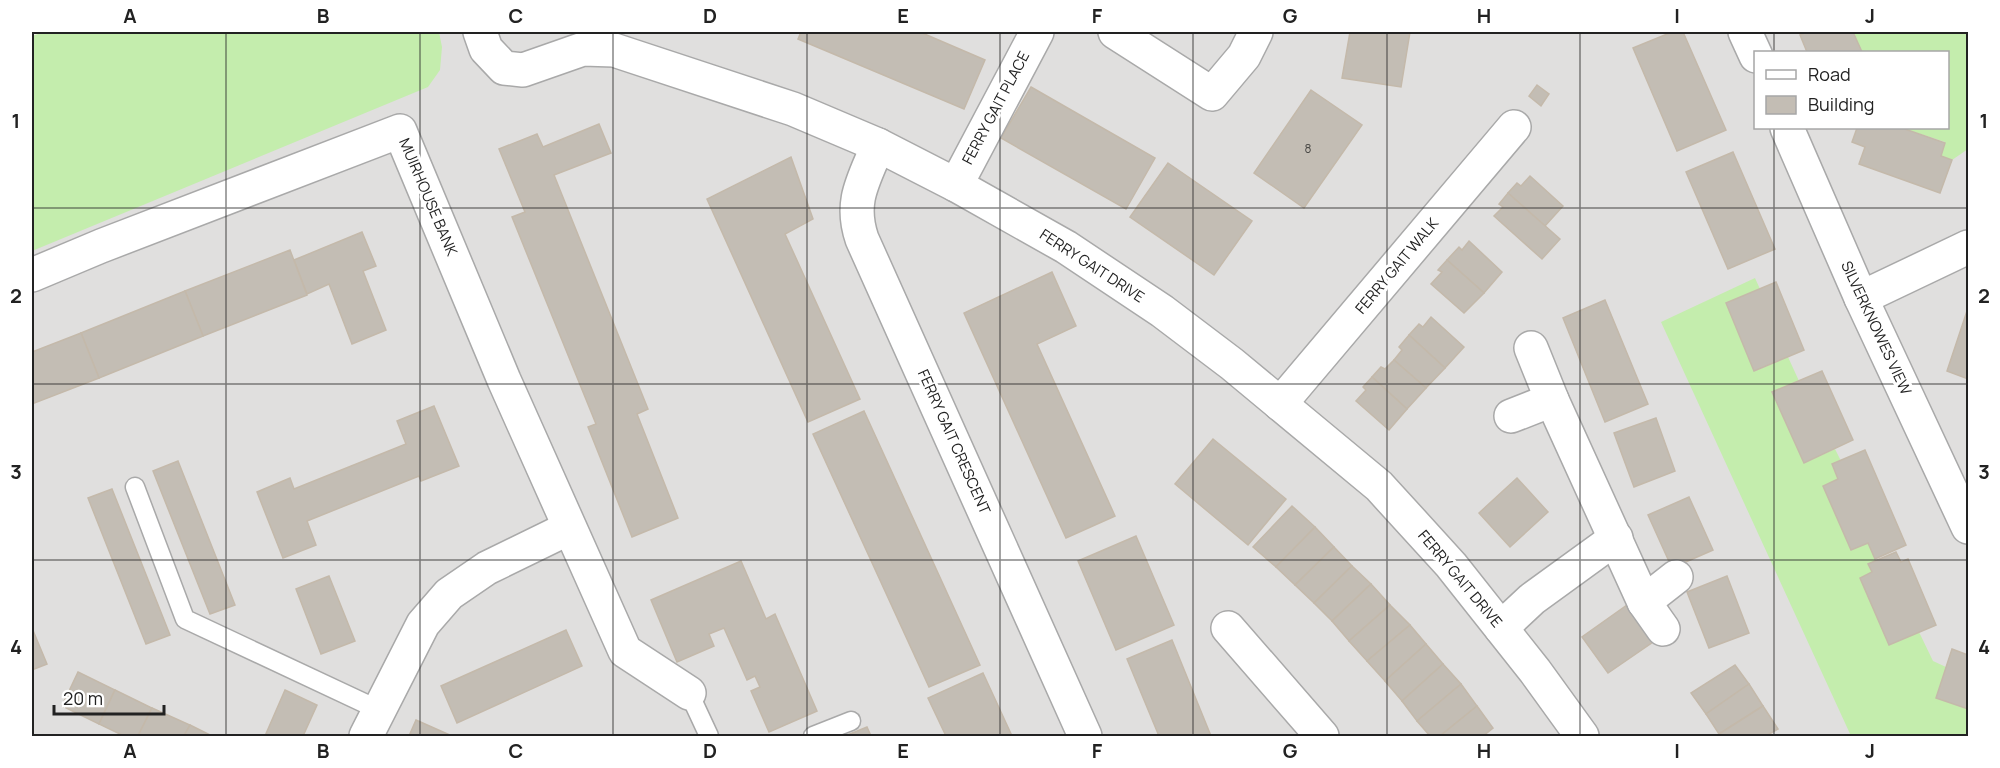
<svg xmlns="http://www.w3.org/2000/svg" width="2000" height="768" font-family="Manrope,sans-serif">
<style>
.residential{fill:#e0dfde;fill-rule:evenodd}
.grass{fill:#c4edad}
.building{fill:#c3bdb4;stroke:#c4b9aa;stroke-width:1.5}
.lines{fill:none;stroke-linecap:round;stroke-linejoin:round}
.lane-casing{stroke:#a9a9a9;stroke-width:21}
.street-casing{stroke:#a9a9a9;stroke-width:36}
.lane{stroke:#fff;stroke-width:18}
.street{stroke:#fff;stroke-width:33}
.grid{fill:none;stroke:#222;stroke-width:1.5;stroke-opacity:0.55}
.labels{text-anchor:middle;stroke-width:6;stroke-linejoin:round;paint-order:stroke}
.number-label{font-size:12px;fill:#4a4946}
.street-label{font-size:15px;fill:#222;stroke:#fff}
.neatline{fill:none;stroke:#222;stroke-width:2}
.grid-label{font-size:20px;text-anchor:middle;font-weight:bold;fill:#222}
</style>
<rect width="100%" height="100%" fill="#f2f0e8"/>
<!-- residential -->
<path class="residential" d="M62 32H1968V736H32V43ZM1756 52H1948V128H1756Z"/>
<!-- grass -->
<g class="grass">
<polygon points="44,32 439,32 442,47 440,70 428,87 32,251 32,36"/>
<polygon points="1853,32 1968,32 1968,149 1952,160 1941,156 1945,142 1902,128 1948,128 1948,52 1862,52"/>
<polygon points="1755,278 1760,289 1755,371 1788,357 1799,381 1772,393 1804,463 1835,449 1841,461 1832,465 1838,479 1823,486 1851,550 1868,543 1876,561 1868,564 1872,572 1860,578 1889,644 1919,632 1933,661 1946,667 1936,698 1968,709 1968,736 1851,736 1661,322"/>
</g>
<!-- building -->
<g class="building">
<polygon points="801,32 920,32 985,60 964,109 798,39"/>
<polygon points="1350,32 1410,32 1401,87 1342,78"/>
<polygon points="1672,32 1683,32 1726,130 1677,151 1633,48"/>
<polygon points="1807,32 1853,32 1862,52 1807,52 1800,35"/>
<polygon points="1537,85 1549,94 1541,106 1529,96"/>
<polygon points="1031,87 1155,158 1126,209 1001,138"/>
<polygon points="1311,90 1362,125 1304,208 1254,173"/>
<polygon points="599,124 611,153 554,175 648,409 637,414 678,518 632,537 588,427 596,424 512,217 525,212 499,149 537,134 543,147"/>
<polygon points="1857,128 1902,128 1945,143 1941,156 1952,160 1940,193 1859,164 1865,147 1852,142"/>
<polygon points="1733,152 1775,249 1728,269 1686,172"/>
<polygon points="791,157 813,219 785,234 860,399 808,422 707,199"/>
<polygon points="1168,163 1252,221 1214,275 1130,217"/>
<polygon points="1530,176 1563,206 1545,226 1508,193 1517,183 1521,186"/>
<polygon points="1508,193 1560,239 1542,259 1494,216 1503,207 1499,204"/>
<polygon points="362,232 376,266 363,271 386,330 352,344 329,284 307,294 294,260"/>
<polygon points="1469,241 1502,272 1484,293 1447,260 1459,247 1462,250"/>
<polygon points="290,250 307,295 203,336 185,291"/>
<polygon points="1447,260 1484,293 1464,313 1431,284 1442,272 1438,270"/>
<polygon points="1052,272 1076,326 1037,344 1115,516 1066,538 964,313"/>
<polygon points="1776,282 1804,350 1754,371 1726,303"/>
<polygon points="185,291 203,336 99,378 81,333"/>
<polygon points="1605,300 1648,404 1605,422 1563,318"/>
<polygon points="1968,308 1968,379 1947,371"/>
<polygon points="1431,317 1464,347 1445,368 1409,335 1419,324 1423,327"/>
<polygon points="81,333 99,378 32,404 32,352"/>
<polygon points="1409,335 1445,368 1426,388 1394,360 1402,350 1399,347"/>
<polygon points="1394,360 1426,388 1407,409 1372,377 1381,367 1385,369"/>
<polygon points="1822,371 1853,440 1804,463 1772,392"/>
<polygon points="1372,377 1407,409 1389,430 1356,401 1366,390 1363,387"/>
<polygon points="434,406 459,466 421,481 419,476 307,521 316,545 283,558 257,492 290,478 294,489 406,444 397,421"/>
<polygon points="864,411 980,665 929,687 813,434"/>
<polygon points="1656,418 1675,471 1634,487 1614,433"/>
<polygon points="1213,439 1286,499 1248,545 1175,484"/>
<polygon points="1865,450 1906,545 1875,559 1868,543 1851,550 1823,486 1838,479 1832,464"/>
<polygon points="178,461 235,605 210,614 153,471"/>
<polygon points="1517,478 1548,512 1510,547 1479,513"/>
<polygon points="112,489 170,635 146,644 88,498"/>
<polygon points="1689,497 1713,550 1672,568 1648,515"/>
<polygon points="1292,506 1315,527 1276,567 1253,547"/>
<polygon points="1315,527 1334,547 1295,585 1276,567"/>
<polygon points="1136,536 1174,625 1116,650 1078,561"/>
<polygon points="1334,547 1352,566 1314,603 1295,585"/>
<polygon points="1896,552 1901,562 1908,559 1936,625 1889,645 1860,578 1872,572 1868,564"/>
<polygon points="741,561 766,619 775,614 817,711 769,732 751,691 760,687 755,676 747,680 724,628 709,634 714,646 677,662 651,600"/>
<polygon points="1352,566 1371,584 1332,621 1314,603"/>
<polygon points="329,576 355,641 321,654 296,589"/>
<polygon points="1727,576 1749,633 1709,648 1687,592"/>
<polygon points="1371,584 1390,605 1349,641 1332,621"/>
<polygon points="1390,605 1410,625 1367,661 1349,641"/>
<polygon points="1627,605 1653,642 1608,673 1582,637"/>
<polygon points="1410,625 1426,644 1385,681 1367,661"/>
<polygon points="32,628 47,664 32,670"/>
<polygon points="566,630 582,666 457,723 441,686"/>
<polygon points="1172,640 1211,736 1159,736 1127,659"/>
<polygon points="1426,644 1443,664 1402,701 1385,681"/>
<polygon points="1952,649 1968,655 1968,709 1936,698"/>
<polygon points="1443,664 1461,684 1417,721 1402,701"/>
<polygon points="1735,665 1749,684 1706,714 1691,693"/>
<polygon points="78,672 115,690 99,724 62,706"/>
<polygon points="983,673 1012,736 946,736 928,698"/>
<polygon points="1461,684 1477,706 1440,736 1430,736 1417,721"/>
<polygon points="1749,684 1763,706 1719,734 1706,714"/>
<polygon points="115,690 152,708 138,736 124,736 99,724"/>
<polygon points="285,690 317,705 303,736 265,736"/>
<polygon points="1477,706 1493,728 1483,736 1440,736"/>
<polygon points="1763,706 1778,729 1766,736 1720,736 1719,734"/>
<polygon points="152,708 190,725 184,736 138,736"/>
<polygon points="416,720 452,736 409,736"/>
<polygon points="190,725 212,736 184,736"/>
<polygon points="867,727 871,736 845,736"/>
</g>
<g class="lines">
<defs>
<g id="lane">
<polyline points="135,487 185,619 379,710"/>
<polyline points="689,693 709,736"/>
<polyline points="813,736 851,721"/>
</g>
<g id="street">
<polyline points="480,32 486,49 504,68 523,70 583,49 614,50 793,109 878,145 956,185 1066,247 1162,311 1232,364 1379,486 1451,565 1535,671 1582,736"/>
<polyline points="1115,32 1212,94 1244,56 1256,32"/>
<polyline points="1745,32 1756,56"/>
<polyline points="1787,128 1861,298 1968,527"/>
<path d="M878 145C864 180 849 201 862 239L1085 736"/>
<polyline points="956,185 1037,32"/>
<polyline points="32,275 101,246 400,131 504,380 625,651 689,693"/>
<polyline points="1861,298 1968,247"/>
<polyline points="1531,348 1552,400 1644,602 1663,629"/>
<polyline points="1280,404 1514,127"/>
<polyline points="1511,416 1552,400"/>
<polyline points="1644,602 1676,577"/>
<polyline points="1228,628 1322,736"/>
<polyline points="1501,628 1532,599 1616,538"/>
<polyline points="366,736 423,624 449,594 487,568 569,528"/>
</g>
</defs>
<!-- lane casing -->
<use href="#lane" class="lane-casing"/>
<!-- street casing -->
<use href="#street" class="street-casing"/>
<!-- lane -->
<use href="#lane" class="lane"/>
<!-- street -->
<use href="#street" class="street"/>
</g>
<!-- grid -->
<path class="grid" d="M226 32V736M420 32V736M613 32V736M807 32V736M1000 32V736M1193 32V736M1387 32V736M1580 32V736M1774 32V52M1774 128V736M32 208H1968M32 384H1968M32 560H1968"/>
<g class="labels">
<!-- number labels -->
<g class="number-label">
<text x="1308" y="153">8</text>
</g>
<!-- street labels -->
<g class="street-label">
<text transform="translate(996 108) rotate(-62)" y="5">FERRY GAIT PLACE</text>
<text transform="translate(428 197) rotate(67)" y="5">MUIRHOUSE BANK</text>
<text transform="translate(1092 266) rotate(33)" y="5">FERRY GAIT DRIVE</text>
<text transform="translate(1397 266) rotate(-50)" y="5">FERRY GAIT WALK</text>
<text transform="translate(1876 328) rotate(65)" y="5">SILVERKNOWES VIEW</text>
<text transform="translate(954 442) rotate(66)" y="5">FERRY GAIT CRESCENT</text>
<text transform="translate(1460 579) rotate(50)" y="5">FERRY GAIT DRIVE</text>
</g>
</g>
<!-- border -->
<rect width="2000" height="768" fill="none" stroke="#ffffff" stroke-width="66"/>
<!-- legend -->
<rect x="1754" y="51" width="195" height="78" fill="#ffffff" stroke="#a7a7a7" stroke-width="1.5"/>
<rect x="1766" y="70" width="30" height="9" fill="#ffffff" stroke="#a7a7a7" stroke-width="1.5"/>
<text x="1808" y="81" font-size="18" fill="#222222">Road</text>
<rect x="1766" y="96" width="30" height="18" fill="#c3bdb4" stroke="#a7a7a7" stroke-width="1.5"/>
<text x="1808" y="111" font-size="18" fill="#222222">Building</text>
<!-- scale -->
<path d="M54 705v9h110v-9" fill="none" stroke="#222222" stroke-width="3"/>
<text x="63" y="705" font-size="18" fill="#222222" stroke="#ffffff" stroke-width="4.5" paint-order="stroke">20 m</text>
<rect x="33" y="33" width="1934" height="702" class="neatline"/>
<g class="grid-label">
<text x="130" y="23">A</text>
<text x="323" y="23">B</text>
<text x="516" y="23">C</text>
<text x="710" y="23">D</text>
<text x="903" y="23">E</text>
<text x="1097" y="23">F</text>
<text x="1290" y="23">G</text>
<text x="1484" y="23">H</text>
<text x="1677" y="23">I</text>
<text x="1870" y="23">J</text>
<text x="16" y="128">1</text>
<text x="1984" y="128">1</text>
<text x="16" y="303">2</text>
<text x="1984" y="303">2</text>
<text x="16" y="479">3</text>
<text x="1984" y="479">3</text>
<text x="16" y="654">4</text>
<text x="1984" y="654">4</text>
<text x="130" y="758">A</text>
<text x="323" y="758">B</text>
<text x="516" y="758">C</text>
<text x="710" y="758">D</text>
<text x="903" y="758">E</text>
<text x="1097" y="758">F</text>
<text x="1290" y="758">G</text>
<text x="1484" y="758">H</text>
<text x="1677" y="758">I</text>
<text x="1870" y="758">J</text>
</g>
</svg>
